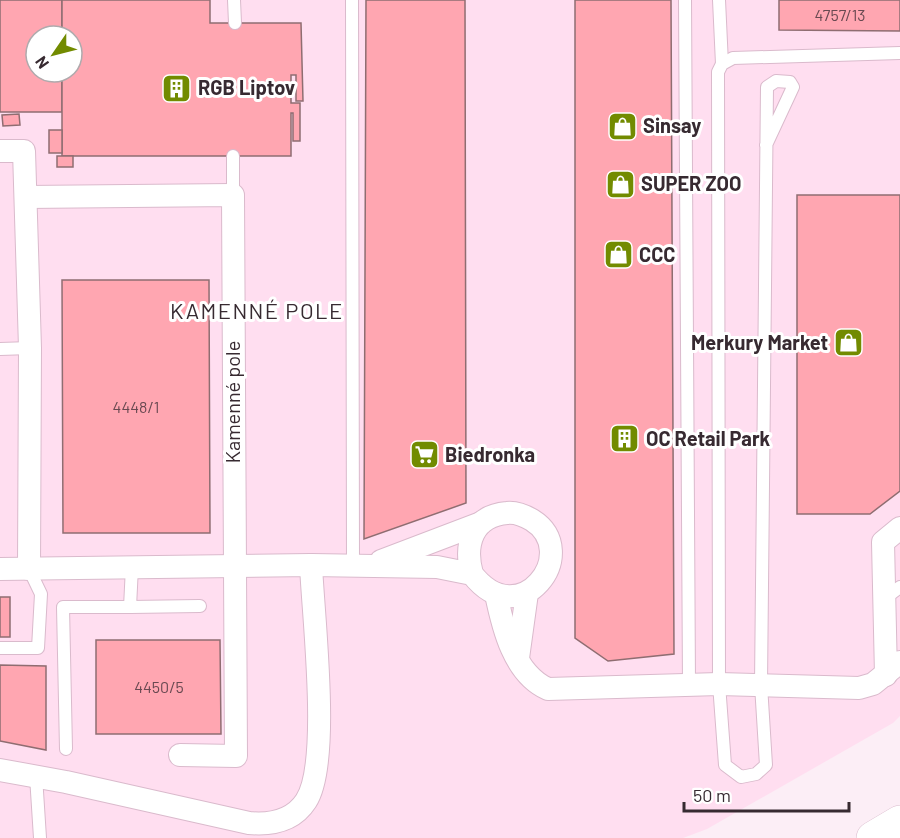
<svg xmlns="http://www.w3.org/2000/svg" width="900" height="838" font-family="Barlow,sans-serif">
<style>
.built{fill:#ffdef0;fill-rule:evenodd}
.building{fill:#ffa6b1;stroke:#8f6d71;stroke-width:1.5}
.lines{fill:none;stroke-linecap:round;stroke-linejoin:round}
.service-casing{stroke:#dabacc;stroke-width:14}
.minor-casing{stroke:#dabacc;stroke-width:24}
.secondary-casing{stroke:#dabacc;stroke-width:34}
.service{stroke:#fff;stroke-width:12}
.minor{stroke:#fff;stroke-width:22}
.secondary{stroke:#fff;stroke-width:33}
.labels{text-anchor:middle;stroke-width:6;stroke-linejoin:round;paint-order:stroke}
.number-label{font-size:16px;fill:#694951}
.poi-label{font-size:20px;font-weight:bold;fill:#372a31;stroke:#fff;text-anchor:start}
.street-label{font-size:20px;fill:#372a31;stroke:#fff}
.quarter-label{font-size:22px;letter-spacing:1.5px;fill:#372a31;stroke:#fff}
</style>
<rect width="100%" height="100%" fill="#fceef6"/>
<!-- built -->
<path class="built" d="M0 0H900V716L893 723 707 829 683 838H0ZM36 36H72V72H36Z"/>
<!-- building -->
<g class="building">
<polygon points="0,0 62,0 62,36 36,36 36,72 62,72 62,112 0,112"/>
<polygon points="62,0 210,0 210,23 301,23 303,101 296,101 296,75 291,75 291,103 300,103 300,141 293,141 293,113 291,113 291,156 62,156 62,72 72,72 72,36 62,36"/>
<polygon points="366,0 465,0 466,503 364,539"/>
<polygon points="575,0 671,0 674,654 608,661 575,638"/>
<polygon points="779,0 900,0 900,31 779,30"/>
<polygon points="19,114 20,125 3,126 2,115"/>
<rect x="49" y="130" width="13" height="23"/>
<rect x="57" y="156" width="16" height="11"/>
<polygon points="797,195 900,195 900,491 870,514 797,514"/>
<polygon points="62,280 209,280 210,533 63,533"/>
<rect x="0" y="597" width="10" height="40"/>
<polygon points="96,640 220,640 221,734 96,734"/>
<polygon points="0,665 46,666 46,750 0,741"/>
</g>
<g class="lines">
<defs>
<g id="service">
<polyline points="234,0 235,23"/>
<polyline points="352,0 353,566"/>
<polyline points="685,0 689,685"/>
<polyline points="719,0 722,64"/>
<polyline points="766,145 793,87 790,82 776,81 767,87 761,685 766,765 756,774 741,777 725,765 719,684 718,72 722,64 733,58 900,53"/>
<polyline points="233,156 233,195"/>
<polyline points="0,349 30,348"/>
<polyline points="132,567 130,607 200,606"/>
<polyline points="884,599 900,587"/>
<polyline points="0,648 38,648 41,594 29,569"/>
<polyline points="66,749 63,607 130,607"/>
<polyline points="36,776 40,838"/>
</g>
<g id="minor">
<polyline points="0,151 24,151 30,348 29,569"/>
<polyline points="26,197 233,195 236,756 180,755"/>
<polyline points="381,561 481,523"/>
<path d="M0 569 311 565 437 567 472 574C520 636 583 552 532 520 525 516 516 512 507 513 472 516 464 545 472 574"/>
<path d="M496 594C503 628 514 674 548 689L719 684 859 688 873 684 900 662"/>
<polyline points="518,658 527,593"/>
<polyline points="886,675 883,542 900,528"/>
<path d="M0 770 66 782 249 823C271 825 293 821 306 801 331 763 313 616 311 565"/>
</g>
<polyline id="secondary" points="873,838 900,822"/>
</defs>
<!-- service casing -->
<use href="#service" class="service-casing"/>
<!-- minor casing -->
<use href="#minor" class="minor-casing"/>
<!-- secondary casing -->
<use href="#secondary" class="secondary-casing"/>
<!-- service -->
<use href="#service" class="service"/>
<!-- minor -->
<use href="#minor" class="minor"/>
<!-- secondary -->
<use href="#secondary" class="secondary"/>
</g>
<!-- icons -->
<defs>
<symbol id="building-square" viewBox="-11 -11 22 22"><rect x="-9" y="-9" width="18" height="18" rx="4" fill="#728b00" stroke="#fff"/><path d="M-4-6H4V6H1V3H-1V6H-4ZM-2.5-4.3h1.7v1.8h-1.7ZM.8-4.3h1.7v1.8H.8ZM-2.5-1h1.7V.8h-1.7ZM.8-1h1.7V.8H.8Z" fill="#fff"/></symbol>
<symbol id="shop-square" viewBox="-11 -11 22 22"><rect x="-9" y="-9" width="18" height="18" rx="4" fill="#728b00" stroke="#fff"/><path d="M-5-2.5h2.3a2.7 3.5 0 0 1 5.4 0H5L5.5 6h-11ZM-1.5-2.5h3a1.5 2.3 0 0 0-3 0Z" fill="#fff"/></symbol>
<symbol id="supermarket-square" viewBox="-11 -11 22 22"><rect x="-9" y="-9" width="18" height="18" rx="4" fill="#728b00" stroke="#fff"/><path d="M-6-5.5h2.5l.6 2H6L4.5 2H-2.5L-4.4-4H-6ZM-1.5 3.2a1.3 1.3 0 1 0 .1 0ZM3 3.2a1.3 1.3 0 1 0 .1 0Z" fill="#fff"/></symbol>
</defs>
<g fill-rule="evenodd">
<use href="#building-square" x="160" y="72" width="33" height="33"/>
<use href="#shop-square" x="606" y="110" width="33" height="33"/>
<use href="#shop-square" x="604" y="168" width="33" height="33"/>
<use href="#shop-square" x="602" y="238" width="33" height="33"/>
<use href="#shop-square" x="832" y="326" width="33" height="33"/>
<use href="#building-square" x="608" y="422" width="33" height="33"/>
<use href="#supermarket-square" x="408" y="438" width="33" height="33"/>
</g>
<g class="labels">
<!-- number labels -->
<g class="number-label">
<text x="840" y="21">4757/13</text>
<text x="136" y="413">4448/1</text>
<text x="159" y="693">4450/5</text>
</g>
<!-- poi labels -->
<g class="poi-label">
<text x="198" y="95">RGB Liptov</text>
<text x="643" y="133">Sinsay</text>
<text x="641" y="191">SUPER ZOO</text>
<text x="639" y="262">CCC</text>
<text x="828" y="350" text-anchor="end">Merkury Market</text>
<text x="646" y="446">OC Retail Park</text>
<text x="445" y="462">Biedronka</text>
</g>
<!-- street labels -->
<g class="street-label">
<text transform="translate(233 402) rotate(-90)" y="7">Kamenné pole</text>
</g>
<!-- quarter labels -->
<g class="quarter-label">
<text x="257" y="319">KAMENNÉ POLE</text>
</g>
</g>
<!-- north arrow -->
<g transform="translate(54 54) rotate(235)"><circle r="28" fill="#ffffff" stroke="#afaaad" stroke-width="1.5"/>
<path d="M0-4.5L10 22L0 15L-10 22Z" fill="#728b00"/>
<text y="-9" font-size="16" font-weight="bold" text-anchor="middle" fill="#372a31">N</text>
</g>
<!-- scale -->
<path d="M684 802v9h165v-9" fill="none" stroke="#372a31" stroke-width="3"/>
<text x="693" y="802" font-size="18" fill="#372a31" stroke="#ffffff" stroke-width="4.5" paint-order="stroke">50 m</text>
</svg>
